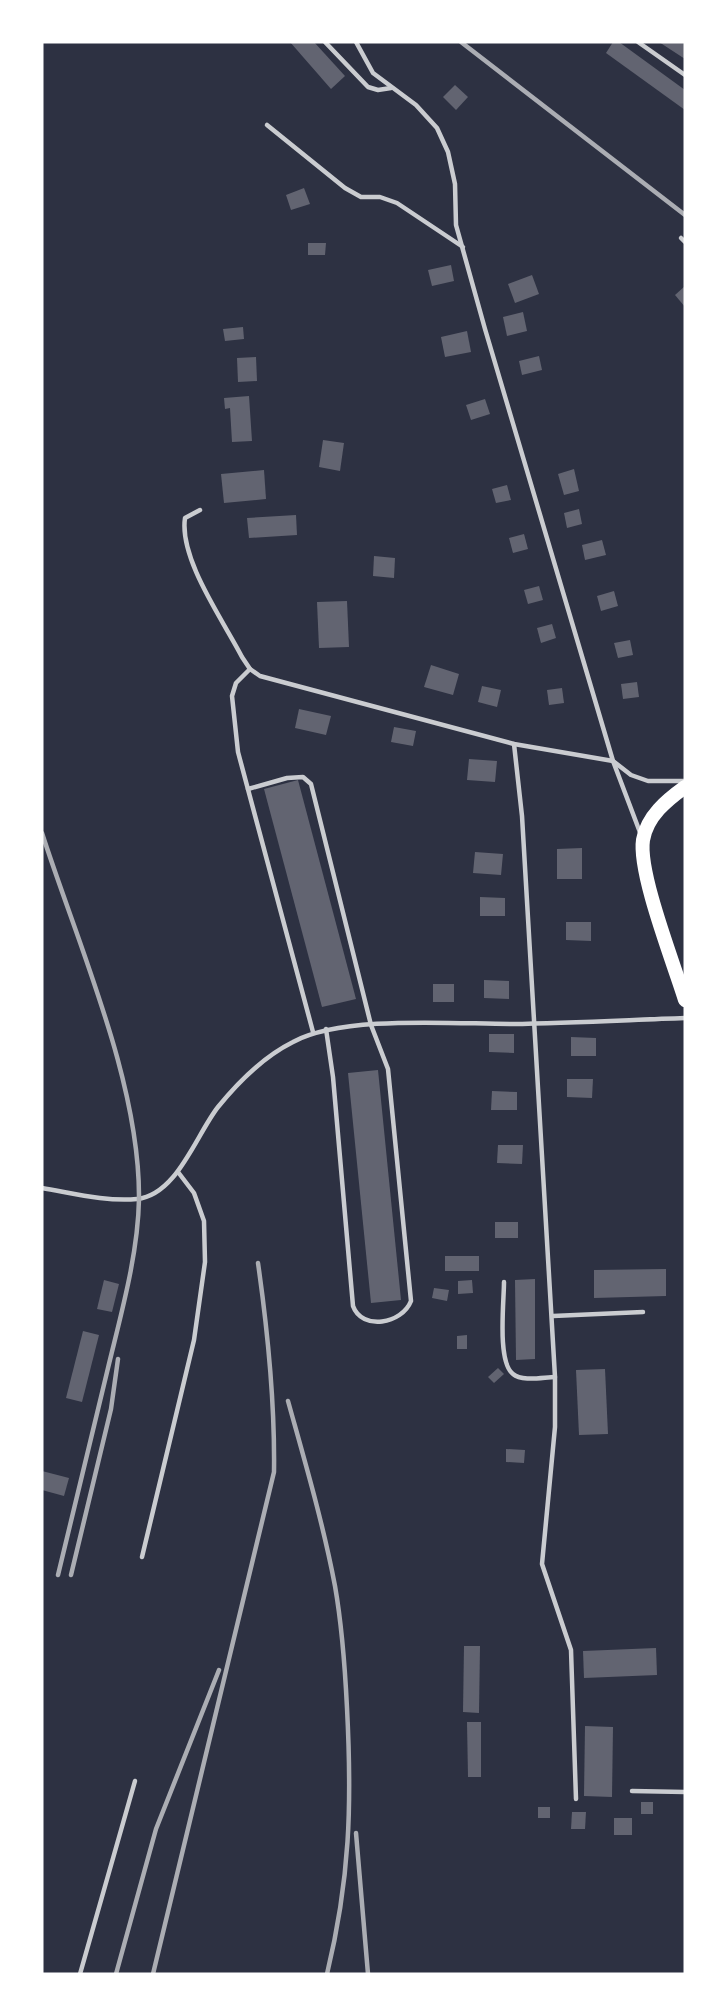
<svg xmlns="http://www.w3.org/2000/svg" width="727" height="2016" font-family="'Golos Text',sans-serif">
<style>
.building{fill:#626471}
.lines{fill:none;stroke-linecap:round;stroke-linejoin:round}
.service{stroke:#caccd0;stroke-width:4.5}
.primary{stroke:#fff;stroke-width:14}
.rail{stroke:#abadb3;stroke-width:4.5}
</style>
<rect width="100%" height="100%" fill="#2d3142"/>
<!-- building -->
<g class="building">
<polygon points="290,42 314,42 345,76 331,89"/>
<polygon points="613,42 619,42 685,90 685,110 606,53"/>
<polygon points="659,42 685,42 685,59"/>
<polygon points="455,85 468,97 456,110 443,97"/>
<polygon points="304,188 310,204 291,210 286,195"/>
<polygon points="308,243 326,243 325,255 308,255"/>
<polygon points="451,265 454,281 432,286 428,270"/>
<polygon points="532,275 539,294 515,303 508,284"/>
<polygon points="685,286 685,307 675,295"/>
<polygon points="523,312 527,331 507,336 503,317"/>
<polygon points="243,327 244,339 225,341 223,329"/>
<polygon points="467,331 471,352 445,357 441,337"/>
<polygon points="539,356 542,370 522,375 519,361"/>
<polygon points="256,357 257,381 238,382 237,358"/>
<polygon points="249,396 252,441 232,442 230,408 225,409 224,398"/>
<polygon points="485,399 490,414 471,420 466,405"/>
<polygon points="323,440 344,443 340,471 319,467"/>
<polygon points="574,469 579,491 564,495 558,474"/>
<polygon points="264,470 266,499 224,503 221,474"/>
<polygon points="507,485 511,500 496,503 492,489"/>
<polygon points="579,509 582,524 567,528 564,513"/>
<polygon points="296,515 297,535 249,538 247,518"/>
<polygon points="524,534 528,549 513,553 509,538"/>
<polygon points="602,540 606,555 585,560 582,545"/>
<polygon points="374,556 395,558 394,578 373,576"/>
<polygon points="539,586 543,600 528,604 524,590"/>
<polygon points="614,591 618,606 601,611 597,596"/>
<polygon points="347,601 349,647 319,648 317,602"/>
<polygon points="552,624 556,638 541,643 537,628"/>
<polygon points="630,640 633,655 618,658 614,643"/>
<polygon points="431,665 459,674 453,695 424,687"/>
<polygon points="637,682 639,697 623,699 621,684"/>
<polygon points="482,686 501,690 497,707 478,702"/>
<polygon points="562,688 564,703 549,705 547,690"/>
<polygon points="299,709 331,716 326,735 295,728"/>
<polygon points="394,727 416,731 413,746 391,742"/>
<polygon points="469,759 497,761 495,782 467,780"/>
<polygon points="298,780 356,999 322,1007 264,789"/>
<polygon points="582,848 582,879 557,879 557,849"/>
<polygon points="475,852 503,854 501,875 473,873"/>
<polygon points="480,897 505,898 505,916 480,916"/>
<polygon points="566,922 591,922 591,941 566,940"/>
<polygon points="484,980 509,981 509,999 484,998"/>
<rect x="433" y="984" width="21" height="18"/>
<polygon points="489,1034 514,1034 514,1053 489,1052"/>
<polygon points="571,1037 596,1038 596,1056 571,1056"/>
<polygon points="378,1070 401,1300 371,1303 348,1073"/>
<polygon points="567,1079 593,1079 592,1098 567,1097"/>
<polygon points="492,1091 517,1092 517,1110 491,1110"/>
<polygon points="498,1145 523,1145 522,1164 497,1163"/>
<rect x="495" y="1222" width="23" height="16"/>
<rect x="445" y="1256" width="34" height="15"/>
<polygon points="666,1269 666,1296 594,1298 594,1270"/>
<polygon points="535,1279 535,1359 516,1360 515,1280"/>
<polygon points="104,1280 119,1284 112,1312 97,1309"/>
<polygon points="472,1280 473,1293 458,1294 458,1281"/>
<polygon points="434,1288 449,1290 447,1301 432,1298"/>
<polygon points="83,1331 99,1335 82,1402 66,1398"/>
<polygon points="467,1335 467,1349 457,1349 457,1336"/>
<polygon points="498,1368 504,1374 494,1383 488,1377"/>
<polygon points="605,1369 608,1434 579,1435 576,1370"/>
<polygon points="506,1449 525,1450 524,1463 506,1462"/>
<polygon points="42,1471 69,1478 64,1496 42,1490"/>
<polygon points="464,1646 480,1646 479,1713 463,1712"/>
<polygon points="656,1648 657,1675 584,1678 583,1651"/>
<polygon points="467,1722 481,1722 481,1777 468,1777"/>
<polygon points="585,1726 613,1727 612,1797 584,1796"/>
<rect x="641" y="1802" width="12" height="12"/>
<rect x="538" y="1807" width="12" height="11"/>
<polygon points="572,1812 586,1812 585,1829 571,1829"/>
<rect x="614" y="1818" width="18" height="17"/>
</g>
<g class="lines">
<!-- service -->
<g class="service">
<polyline points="325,42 368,87 378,90 391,88"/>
<polyline points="356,42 373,73 416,105 437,128 448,152 455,184 456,225 485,329 613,761 641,835"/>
<polyline points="638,42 685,75"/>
<polyline points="267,125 345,188 361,197 380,197 397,203 463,247"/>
<polyline points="681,238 685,242"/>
<path d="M200 510 185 518C179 559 223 620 242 657L250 669 260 676 514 744 613 761 631 775 648 781H685"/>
<polyline points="250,669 236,683 232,696 238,752 313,1032"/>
<polyline points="514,744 522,816 555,1377 555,1427 542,1564 571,1650 576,1799"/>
<path d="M248 789 287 778 303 777 311 784 371 1025 388 1069 411 1301C402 1324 362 1331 353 1306L333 1077 326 1029"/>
<path d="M42 1188C72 1193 106 1202 137 1199 177 1195 196 1135 218 1107 239 1081 263 1057 293 1042 343 1015 453 1024 512 1024 570 1023 628 1020 685 1018"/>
<path d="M504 1282C504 1302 497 1362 513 1374 522 1382 544 1377 555 1377"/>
<polyline points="553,1316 643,1312"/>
<polyline points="142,1557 194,1340 205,1262 204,1221 194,1193 178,1172"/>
<polyline points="632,1791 685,1792"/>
<polyline points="80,1974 135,1781"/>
</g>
<!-- primary -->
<path class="primary" d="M685 787C667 800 647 816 643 840 638 873 674 964 685 1000"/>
<!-- rail -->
<g class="rail">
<polyline points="461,42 685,215"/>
<path d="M42 833C78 945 140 1082 139 1199 138 1255 121 1314 108 1368 92 1437 75 1506 58 1575"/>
<path d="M288 1401C305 1462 323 1523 335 1586 342 1626 345 1667 347 1708 352 1805 350 1879 327 1974"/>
<polyline points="71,1575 111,1409 118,1359"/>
<polyline points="356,1833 368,1974"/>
<polyline points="116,1974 156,1829 219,1670"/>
<path d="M153 1974 274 1472C275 1401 268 1333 258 1263"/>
</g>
</g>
<!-- border -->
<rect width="727" height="2016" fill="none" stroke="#ffffff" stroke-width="87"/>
</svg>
